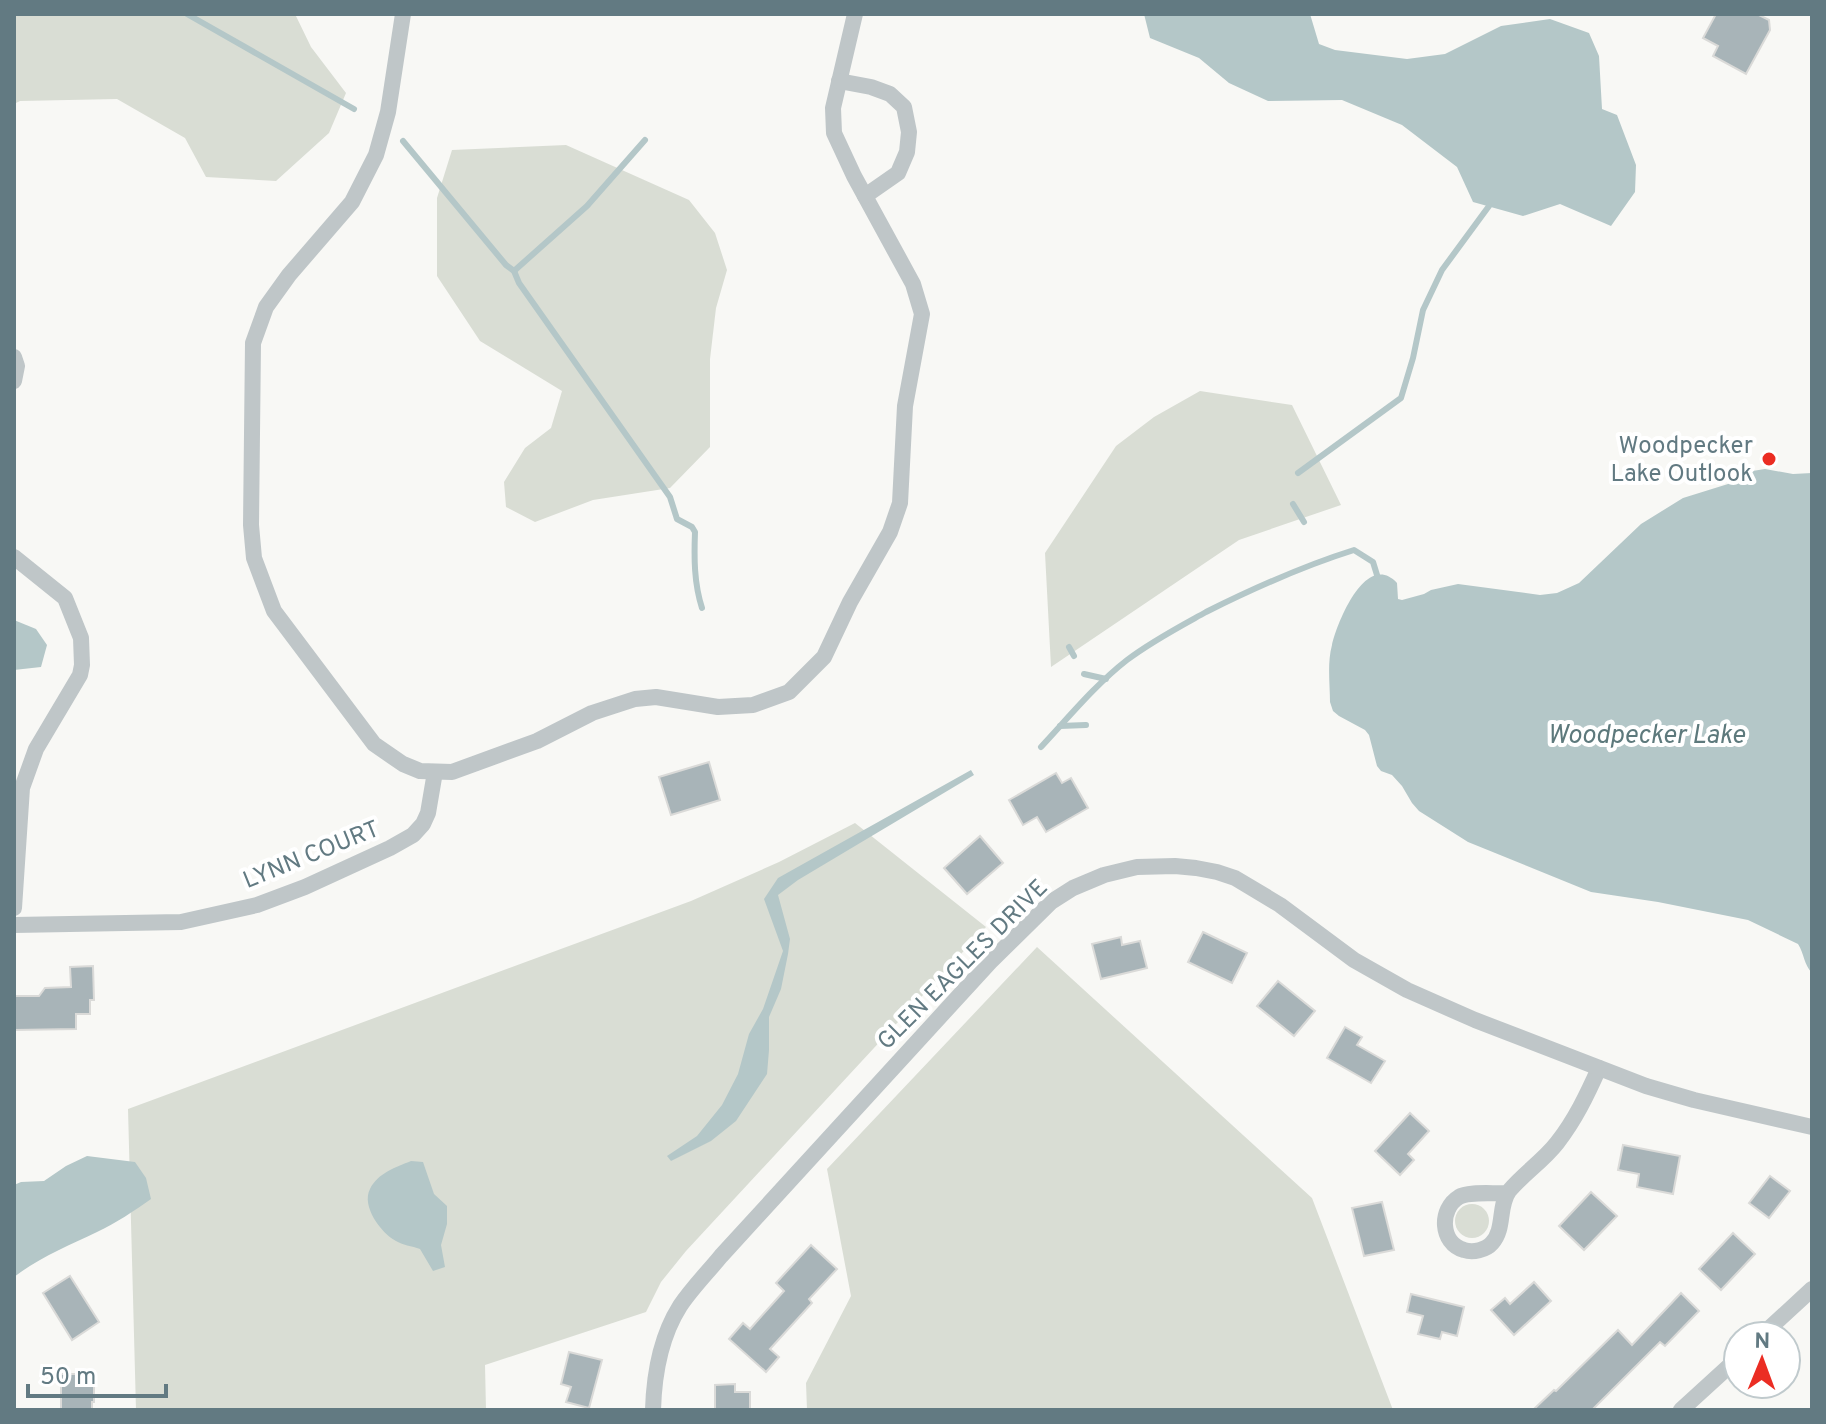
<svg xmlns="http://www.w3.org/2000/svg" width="1826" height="1424" font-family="Overpass,sans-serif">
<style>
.green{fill:#d9ddd4}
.water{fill:#b4c7c8}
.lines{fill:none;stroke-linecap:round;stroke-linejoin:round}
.stream{stroke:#b4c7c8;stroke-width:6}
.building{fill:#a8b4b8;stroke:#dadad8;stroke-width:2}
.minor{stroke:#bfc6c8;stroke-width:16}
.poi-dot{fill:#eb2d23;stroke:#fff;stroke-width:3}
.labels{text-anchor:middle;stroke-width:8;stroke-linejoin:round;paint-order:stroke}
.poi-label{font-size:24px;fill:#627a82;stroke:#fff;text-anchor:end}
.street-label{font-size:24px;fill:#627a82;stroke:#fff}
.water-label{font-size:26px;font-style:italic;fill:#5d797c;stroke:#fff}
</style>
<rect width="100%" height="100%" fill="#f8f8f5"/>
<!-- green -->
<g class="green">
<polygon points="14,14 295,14 311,47 346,93 329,133 276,181 206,177 185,138 117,99 20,101 14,104"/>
<polygon points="566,145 689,200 715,233 727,270 716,308 710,359 710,447 670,488 593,500 535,522 506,507 504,482 525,448 551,428 562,391 480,341 437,276 437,198 452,150"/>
<polygon points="1200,391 1292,405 1341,505 1239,540 1051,667 1045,553 1116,446 1154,417"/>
<polygon points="855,823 986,927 686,1251 661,1282 646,1312 485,1365 486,1410 136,1410 128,1109 691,901 779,862"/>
<polygon points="1037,947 1312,1198 1393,1410 807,1410 806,1383 851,1296 827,1169"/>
<circle cx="1472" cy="1221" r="17"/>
</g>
<!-- water -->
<g class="water">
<polygon points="1144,14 1310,14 1319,44 1335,50 1407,59 1445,54 1501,26 1550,19 1589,33 1599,56 1602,109 1617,115 1636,165 1635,192 1611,226 1560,204 1523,216 1473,202 1457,167 1402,125 1342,100 1268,101 1229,83 1199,58 1150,38"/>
<path d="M1765 469 1793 474 1812 473V973C1804 965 1804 953 1798 944L1748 920 1658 902 1591 892 1468 842 1419 811 1412 803 1402 786 1392 775 1381 771 1377 766 1369 735 1365 730 1339 716 1333 711 1330 702C1330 684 1327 663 1332 645 1337 623 1366 550 1397 583L1398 599 1402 600 1424 594 1431 590 1458 584 1540 595 1557 593 1579 583 1641 524 1683 498 1728 484 1746 472Z"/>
<polygon points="14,620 36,629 47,645 41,667 14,670"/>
<polygon points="971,770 974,775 798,880 778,895 790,939 788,954 781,989 769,1017 769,1050 767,1074 736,1121 711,1141 671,1161 667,1156 697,1136 722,1105 738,1074 749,1034 763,1009 783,951 764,899 778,878"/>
<path d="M87 1156 135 1162 146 1178 151 1199C134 1211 116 1223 97 1232 68 1246 40 1257 14 1277V1185L21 1182 44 1181 66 1166Z"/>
<path d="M411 1161 423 1162 434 1194 447 1206V1224L441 1245 445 1267 433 1271 420 1249C412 1246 402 1245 396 1241 381 1233 361 1206 370 1189 378 1173 396 1167 411 1161Z"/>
</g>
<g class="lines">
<!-- stream -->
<g class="stream">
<polyline points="187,14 354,109"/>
<path d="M403 141 506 265 514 271 519 283 670 497 677 519 692 527 695 532C694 558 694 583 702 608"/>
<polyline points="514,271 587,206 645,140"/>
<polyline points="1298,473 1401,398 1413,358 1423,310 1442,270 1489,206"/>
<polyline points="1293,504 1304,522"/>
<polyline points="1069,647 1074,656"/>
<polyline points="1084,674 1106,679"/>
<polyline points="1060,726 1086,725"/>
<path d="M1041 747C1069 717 1095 685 1127 660 1152 641 1179 627 1206 612 1254 588 1303 566 1354 550L1373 562 1377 575"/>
</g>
</g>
<!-- building -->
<g class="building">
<polygon points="1716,14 1757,14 1769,20 1770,30 1746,74 1713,56 1718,46 1703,38"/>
<polygon points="709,762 720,800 671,815 659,777"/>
<polygon points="1056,773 1062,783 1071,778 1088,808 1046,832 1037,817 1023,825 1009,800"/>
<polygon points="980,836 1003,863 967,894 944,868"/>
<polygon points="1203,932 1247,953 1232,983 1188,962"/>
<polygon points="1121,937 1122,945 1140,941 1147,968 1101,979 1092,944"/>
<polygon points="93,966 94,1000 90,1000 90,1014 76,1014 76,1029 14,1030 14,996 39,996 45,988 71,987 70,967"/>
<polygon points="1278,981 1315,1011 1294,1036 1257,1006"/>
<polygon points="1345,1027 1362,1037 1357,1045 1385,1061 1371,1083 1327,1058"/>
<polygon points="1410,1113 1429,1131 1408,1154 1414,1160 1400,1175 1375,1151"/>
<polygon points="1623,1145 1680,1156 1673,1194 1637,1187 1639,1174 1618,1170"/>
<polygon points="1770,1176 1790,1191 1769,1218 1749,1203"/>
<polygon points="1591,1192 1617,1216 1584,1250 1559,1226"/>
<polygon points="1382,1202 1394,1250 1364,1256 1352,1208"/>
<polygon points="1733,1233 1755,1254 1721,1290 1699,1269"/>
<polygon points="811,1245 837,1269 809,1299 812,1303 770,1349 779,1357 766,1372 729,1339 743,1323 750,1329 784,1291 776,1283"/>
<polygon points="70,1276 99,1322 72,1340 43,1293"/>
<polygon points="1534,1282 1551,1301 1514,1335 1491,1310 1505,1298 1510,1304"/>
<polygon points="1681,1293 1699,1311 1665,1346 1660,1342 1592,1410 1533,1410 1554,1390 1556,1391 1618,1330 1632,1345"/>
<polygon points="1411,1294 1464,1307 1457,1336 1442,1332 1440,1339 1418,1334 1423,1316 1407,1312"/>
<polygon points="569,1352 602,1360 589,1408 566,1402 571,1387 561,1384"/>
<polygon points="61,1374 94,1374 94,1402 92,1402 92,1410 61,1410"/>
<polygon points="735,1384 735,1392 750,1392 750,1410 715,1410 715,1385"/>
</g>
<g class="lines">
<!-- minor -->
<g class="minor">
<polyline points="403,14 388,112 376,155 352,202 289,275 266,307 253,343 251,525 254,558 274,611 374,744 403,764 420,771 452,772 537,741 592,713 635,699 656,697 718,707 753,705 789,692 824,657 850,602 890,532 900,503 905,406 922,314 913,284 854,176 834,133 833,108 855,14"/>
<polyline points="839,81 871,87 890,94 904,107 909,132 907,152 898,173 865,196"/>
<polyline points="14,357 17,366 14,381"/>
<polyline points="14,557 65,598 81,638 82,665 80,675 36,749 22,788 14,908"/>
<polyline points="14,925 181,922 257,905 305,887 390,848 413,835 423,824 428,813 435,772"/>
<path d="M1507 1193C1495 1194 1468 1191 1459 1197 1439 1209 1440 1243 1464 1250 1473 1253 1486 1250 1492 1243 1505 1229 1498 1206 1509 1191 1523 1174 1543 1161 1557 1143 1575 1120 1587 1095 1599 1068"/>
<polyline points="1761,1336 1812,1289"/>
<path d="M653 1410C654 1375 661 1336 680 1306 692 1288 708 1272 721 1256L990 962 1051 902 1073 888 1104 875 1137 867 1175 866 1196 868 1217 872 1235 878 1280 905 1354 960 1407 990 1475 1020 1646 1086 1694 1100 1812 1127"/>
<polyline points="1681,1410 1738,1358"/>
</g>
</g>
<!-- markers -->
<circle class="poi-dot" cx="1769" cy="459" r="8"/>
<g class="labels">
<!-- poi labels -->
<g class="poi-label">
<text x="1753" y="453">Woodpecker<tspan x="1753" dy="28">Lake Outlook</tspan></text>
</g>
<!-- street labels -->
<g class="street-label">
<text transform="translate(311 854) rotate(-22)" y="8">LYNN COURT</text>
<text transform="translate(962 964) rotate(-45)" y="8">GLEN EAGLES DRIVE</text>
</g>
<!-- water labels -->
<g class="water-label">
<text x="1646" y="743">Woodpecker Lake</text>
</g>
</g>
<!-- border -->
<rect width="1826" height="1424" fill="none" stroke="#627a82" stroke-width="32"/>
<!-- north arrow -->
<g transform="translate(1762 1360) rotate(1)"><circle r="38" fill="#ffffff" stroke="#c0cacd" stroke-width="2"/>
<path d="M0-6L14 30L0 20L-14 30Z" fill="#eb2d23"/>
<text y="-12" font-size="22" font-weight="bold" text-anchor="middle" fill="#627a82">N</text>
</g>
<!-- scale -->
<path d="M28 1384v12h138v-12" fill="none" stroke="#627a82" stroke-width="4"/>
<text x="40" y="1384" font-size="24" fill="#627a82" stroke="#ffffff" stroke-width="6" paint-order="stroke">50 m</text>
</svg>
